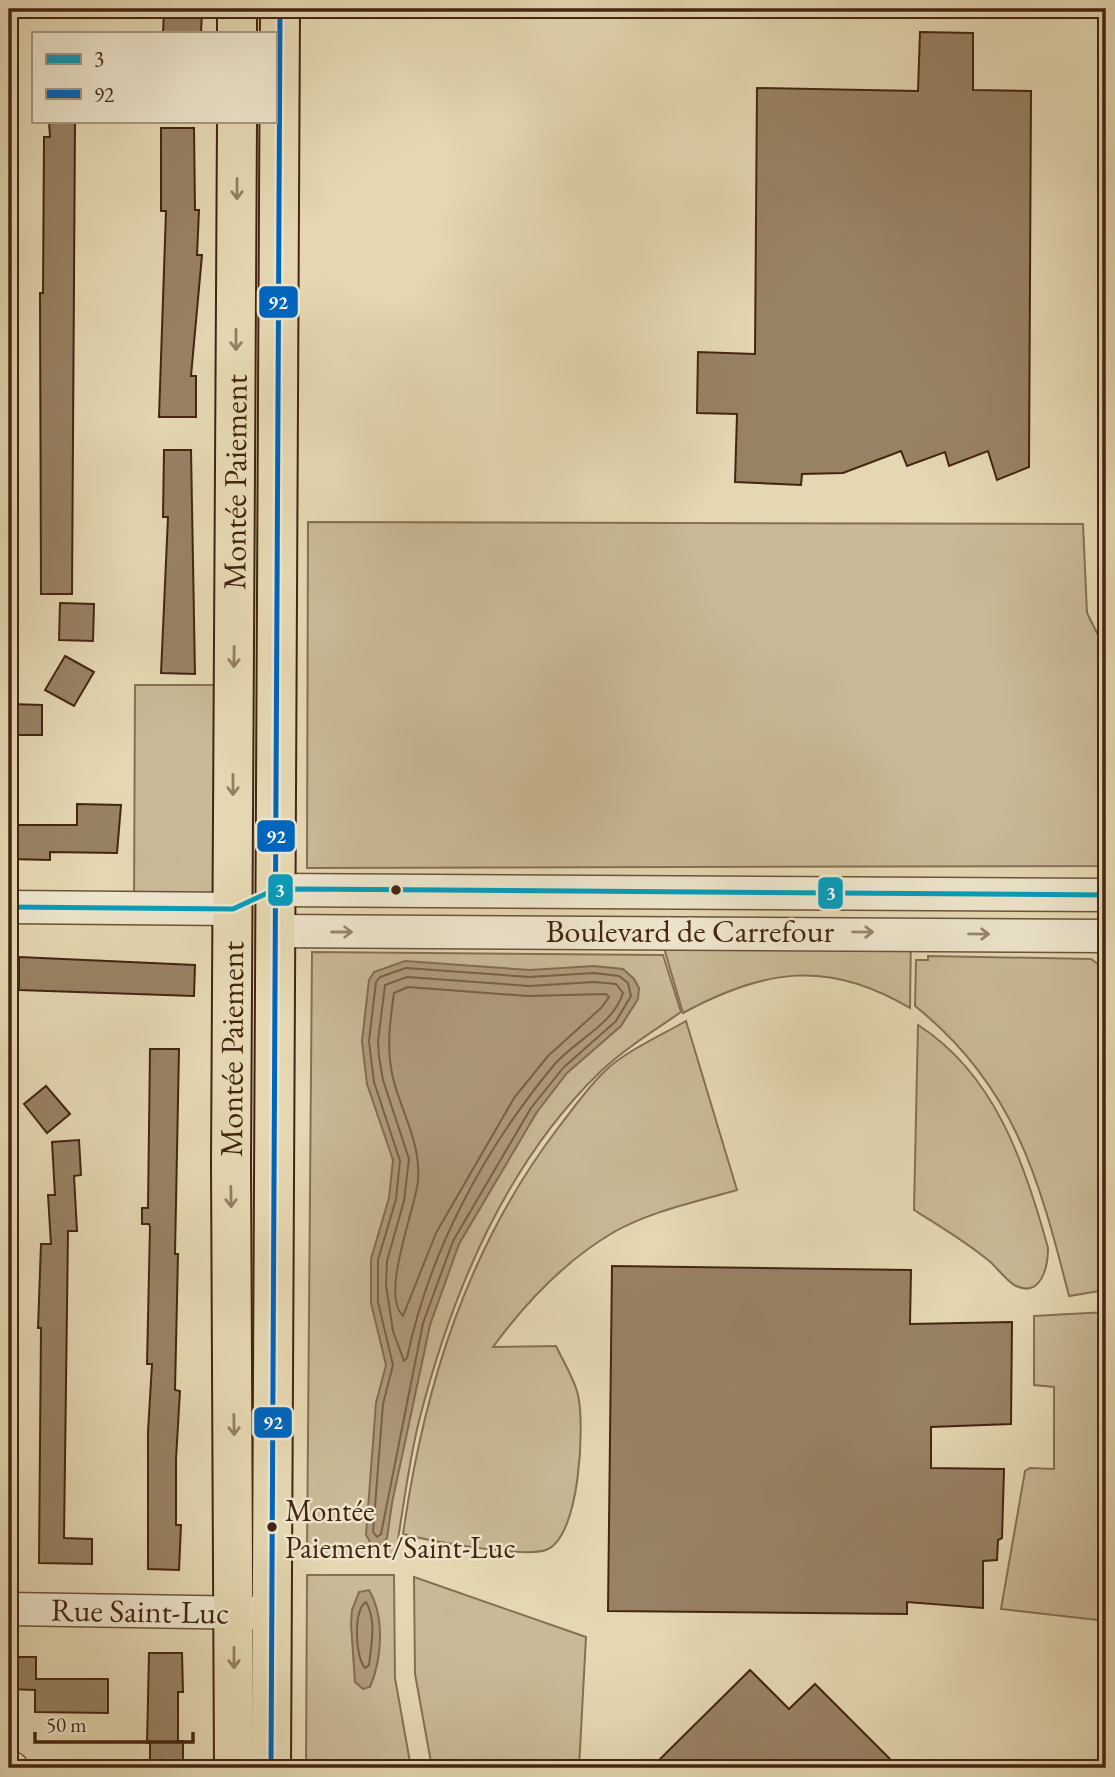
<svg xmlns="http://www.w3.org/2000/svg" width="1115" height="1777" font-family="'EB Garamond',serif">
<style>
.green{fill:#c9b996;stroke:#876f54;stroke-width:2}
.water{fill:#ae9a7b;stroke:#846b51;stroke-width:2}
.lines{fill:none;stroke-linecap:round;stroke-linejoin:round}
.shore{stroke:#7a6046;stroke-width:2}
.building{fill:#988264;stroke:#452511;stroke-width:2}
.minor-casing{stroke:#6d5239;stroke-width:35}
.major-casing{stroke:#452511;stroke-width:42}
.minor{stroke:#ede5cc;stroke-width:32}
.major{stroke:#e4d7b1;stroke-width:38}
.bus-1-casing{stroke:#ede5cc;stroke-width:10}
.bus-2-casing{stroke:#ede5cc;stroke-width:10}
.bus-1{stroke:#079cbb;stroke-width:5}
.bus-2{stroke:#0065bd;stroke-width:5}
.oneway{stroke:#947e61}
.oneway2{stroke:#99856e}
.bus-dot{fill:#452511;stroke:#ede5cc;stroke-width:2.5}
.labels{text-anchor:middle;stroke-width:5;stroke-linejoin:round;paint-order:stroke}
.bus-label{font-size:30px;fill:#452511;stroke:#ede5cc;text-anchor:start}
.street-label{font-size:32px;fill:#452511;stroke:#ede5cc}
.line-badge{stroke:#ede5cc;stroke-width:2.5}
.badge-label{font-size:19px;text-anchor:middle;font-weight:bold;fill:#fff}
</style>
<rect width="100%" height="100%" fill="#e4d7b1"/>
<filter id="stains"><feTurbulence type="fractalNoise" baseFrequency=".00286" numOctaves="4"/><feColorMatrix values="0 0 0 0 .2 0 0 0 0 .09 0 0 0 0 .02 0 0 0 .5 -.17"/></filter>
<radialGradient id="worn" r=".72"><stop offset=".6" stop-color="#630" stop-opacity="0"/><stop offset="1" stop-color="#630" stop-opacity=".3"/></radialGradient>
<!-- green -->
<g class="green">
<polygon points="308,522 1083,524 1087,613 1106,651 1106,866 307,868"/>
<polygon points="135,685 233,685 233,909 134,909"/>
<path d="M659 931 911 933 910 1008C828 959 764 969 683 1013Z"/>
<path d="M312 952 663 955 681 1012C654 1031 624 1049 600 1072 505 1164 451 1295 419 1421 408 1465 403 1512 395 1557L307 1556Z"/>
<path d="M928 956 1091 959 1106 970V1290L1069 1296C1039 1178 1014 1085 915 1006L916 960H928Z"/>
<path d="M686 1021 737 1190C696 1202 651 1211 614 1232 566 1260 526 1302 493 1347L556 1346C563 1361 574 1378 578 1395 585 1425 580 1538 546 1550 522 1558 430 1541 403 1534 424 1387 467 1248 558 1128 573 1109 587 1088 605 1071 624 1052 662 1035 686 1021Z"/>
<path d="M918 1025C995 1074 1025 1164 1048 1248 1048 1265 1042 1298 1016 1286 1007 1282 996 1266 988 1260 965 1241 940 1226 914 1210Z"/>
<polygon points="1106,1312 1106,1621 1001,1609 1025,1471 1030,1468 1054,1469 1054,1387 1034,1385 1034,1316"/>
<polygon points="307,1575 394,1575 395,1678 411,1768 306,1768"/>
<polygon points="414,1577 586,1637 579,1768 432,1768 415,1674"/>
</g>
<!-- water -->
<g class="water">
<polygon points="405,961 530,970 594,966 623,969 634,979 639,988 638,999 621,1026 567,1073 537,1112 459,1244 430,1325 392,1503 387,1538 382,1545 372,1545 366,1535 376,1403 386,1365 371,1303 371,1259 389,1198 393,1160 367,1084 364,1059 362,1041 369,980 374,972"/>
<path d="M369 1590C385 1617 382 1659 370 1687L363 1689 355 1682 351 1624 352 1610 359 1592Z"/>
</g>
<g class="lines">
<!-- shore -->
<g class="shore">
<polygon points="406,968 529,977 594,973 619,976 628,983 631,996 616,1021 563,1068 531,1108 453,1241 423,1323 381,1534 377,1537 373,1532 383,1404 393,1365 378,1302 378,1260 396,1199 400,1161 374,1082 371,1058 369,1041 376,982 380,977"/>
<path d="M407 977 529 986 594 982 616 984 623 993C613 1025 574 1041 554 1065 484 1149 429 1252 407 1358L404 1361 393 1331 386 1285 387 1261 404 1201 409 1159 383 1080 379 1057 378 1041 385 985Z"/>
<path d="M408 987 528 996 606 994 609 997 601 1008 548 1056 514 1098 436 1233 403 1316C380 1295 415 1210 418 1181 421 1143 402 1114 393 1078 386 1049 390 1021 394 993Z"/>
<path d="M366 1602C377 1621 371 1645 369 1665L365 1668C355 1657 353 1609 366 1602Z"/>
</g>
</g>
<!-- building -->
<g class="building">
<polygon points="164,10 202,11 201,33 163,33"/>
<polygon points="920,32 973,33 973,90 1031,91 1029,467 997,480 988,451 949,466 945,452 907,466 901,451 843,473 802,474 801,485 735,482 737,414 697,413 698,352 755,354 757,88 918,91"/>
<polygon points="49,121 75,121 72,594 41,594 40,293 43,293 44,137 50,137"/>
<polygon points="161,128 194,128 195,210 199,210 197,255 202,255 191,376 196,376 196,417 159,417 166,211 161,211"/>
<polygon points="164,450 191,450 195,674 161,673 168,517 163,517"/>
<polygon points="60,603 94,604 93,641 59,640"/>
<polygon points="65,656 94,672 74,706 45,690"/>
<polygon points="9,704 42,705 42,735 9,735"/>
<polygon points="77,804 121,805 117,853 50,852 50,860 9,859 9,825 77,825"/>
<polygon points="19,957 195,965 194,996 19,990"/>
<polygon points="150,1049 179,1049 175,1254 178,1254 175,1390 180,1391 176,1459 176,1525 181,1525 179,1570 148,1569 148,1432 152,1364 147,1364 150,1227 149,1224 142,1224 142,1208 148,1208"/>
<polygon points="46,1086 70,1114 47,1133 24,1104"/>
<polygon points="79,1140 81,1175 74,1176 77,1231 68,1231 64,1538 92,1539 92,1564 39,1563 41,1328 38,1328 41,1244 51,1244 48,1195 55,1195 52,1142"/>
<polygon points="612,1266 911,1270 910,1324 1012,1322 1011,1424 931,1427 931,1468 1004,1469 1002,1538 998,1540 997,1560 983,1561 983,1608 907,1602 907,1614 608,1611"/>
<polygon points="149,1653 182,1653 183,1692 178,1692 178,1741 183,1741 183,1768 150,1768 150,1743 147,1743"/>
<polygon points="9,1657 36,1657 36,1679 108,1679 108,1713 35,1712 35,1690 9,1689"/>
<polygon points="750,1670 789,1709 815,1684 899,1768 651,1768"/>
</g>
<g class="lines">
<defs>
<g id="minor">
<polyline points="274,890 1106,895"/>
<polyline points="9,907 233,909"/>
<polyline points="274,931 1106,936"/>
<polyline points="9,1609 256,1613"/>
<polyline points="9,1767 12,1768"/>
</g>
<g id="major">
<polyline points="237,33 237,9"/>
<path id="s1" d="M234 1768 231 1164 237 121"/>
<polyline points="271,1768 280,9"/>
</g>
</defs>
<!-- minor casing -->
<use href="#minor" class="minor-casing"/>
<!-- major casing -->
<use href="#major" class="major-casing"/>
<!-- minor -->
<use href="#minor" class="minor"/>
<!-- major -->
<use href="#major" class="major"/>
<defs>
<polyline id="bus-1" points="9,907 233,909 274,890 300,889 1106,895"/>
<polyline id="bus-2" points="271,1768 280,9"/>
</defs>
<!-- bus-1 casing -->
<use href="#bus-1" class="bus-1-casing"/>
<!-- bus-2 casing -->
<use href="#bus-2" class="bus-2-casing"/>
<!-- bus-1 -->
<use href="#bus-1" class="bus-1"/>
<!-- bus-2 -->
<use href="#bus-2" class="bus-2"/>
</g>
<!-- one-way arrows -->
<defs><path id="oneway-shaft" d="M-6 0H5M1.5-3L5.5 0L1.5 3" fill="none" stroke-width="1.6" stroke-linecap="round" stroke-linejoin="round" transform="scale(1.75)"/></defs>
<g class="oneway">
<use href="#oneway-shaft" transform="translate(237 189) rotate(90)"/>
<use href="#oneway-shaft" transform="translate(236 340) rotate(90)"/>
<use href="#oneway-shaft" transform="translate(234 657) rotate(91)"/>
<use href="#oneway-shaft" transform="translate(233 785) rotate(90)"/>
<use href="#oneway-shaft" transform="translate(231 1197) rotate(89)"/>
<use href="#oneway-shaft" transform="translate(234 1425) rotate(89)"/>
<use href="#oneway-shaft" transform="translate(234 1658) rotate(90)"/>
</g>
<g class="oneway2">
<use href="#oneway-shaft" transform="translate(342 932)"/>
<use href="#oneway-shaft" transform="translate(863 932) rotate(1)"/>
<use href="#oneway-shaft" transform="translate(979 934) rotate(1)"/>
</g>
<!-- markers -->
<g class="bus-dot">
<circle cx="396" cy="890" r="6"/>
<circle cx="272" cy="1527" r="6"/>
</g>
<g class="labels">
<!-- bus labels -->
<g class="bus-label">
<text x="285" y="1521">Montée<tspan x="285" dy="37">Paiement/Saint-Luc</tspan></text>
</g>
<!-- street labels -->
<g class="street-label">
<text dy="11" stroke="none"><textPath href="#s1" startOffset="1286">Montée Paiement</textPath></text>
<text x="690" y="942">Boulevard de Carrefour</text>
<text dy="11" stroke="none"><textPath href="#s1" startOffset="719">Montée Paiement</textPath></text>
<text transform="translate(140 1611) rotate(1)" y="11">Rue Saint-Luc</text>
</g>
</g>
<g class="line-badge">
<rect x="258" y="285" width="41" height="34" rx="7" fill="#0065bd"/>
<rect x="256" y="819" width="40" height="34" rx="7" fill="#0065bd"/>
<rect x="267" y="873" width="27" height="34" rx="7" fill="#079cbb"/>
<rect x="817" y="876" width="27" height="34" rx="7" fill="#079cbb"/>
<rect x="253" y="1406" width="40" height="33" rx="7" fill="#0065bd"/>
</g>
<g class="badge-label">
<text x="278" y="309">92</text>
<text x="276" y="843">92</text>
<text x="280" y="897">3</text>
<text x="831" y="900">3</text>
<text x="273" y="1429">92</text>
</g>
<!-- margin -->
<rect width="1115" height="1777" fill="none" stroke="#e4d7b1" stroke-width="35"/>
<rect x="10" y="10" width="1094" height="1756" fill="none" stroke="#452511" stroke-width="3.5"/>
<rect x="18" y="18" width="1080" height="1742" fill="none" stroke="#452511" stroke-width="2"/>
<!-- legend -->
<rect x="32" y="32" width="245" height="91" fill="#ede5cc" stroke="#aa9881" stroke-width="2"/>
<rect x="46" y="54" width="35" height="10" fill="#079cbb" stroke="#aa9881" stroke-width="2"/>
<text x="94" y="66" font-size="21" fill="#452511">3</text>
<rect x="46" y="89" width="35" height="10" fill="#0065bd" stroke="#aa9881" stroke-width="2"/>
<text x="94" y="102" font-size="21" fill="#452511">92</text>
<!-- scale -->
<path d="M35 1732v10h158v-10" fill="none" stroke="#452511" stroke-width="3.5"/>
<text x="46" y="1732" font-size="21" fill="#452511" stroke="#ede5cc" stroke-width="5" paint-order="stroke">50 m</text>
<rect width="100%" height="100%" filter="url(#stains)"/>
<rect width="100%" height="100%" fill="url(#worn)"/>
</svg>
